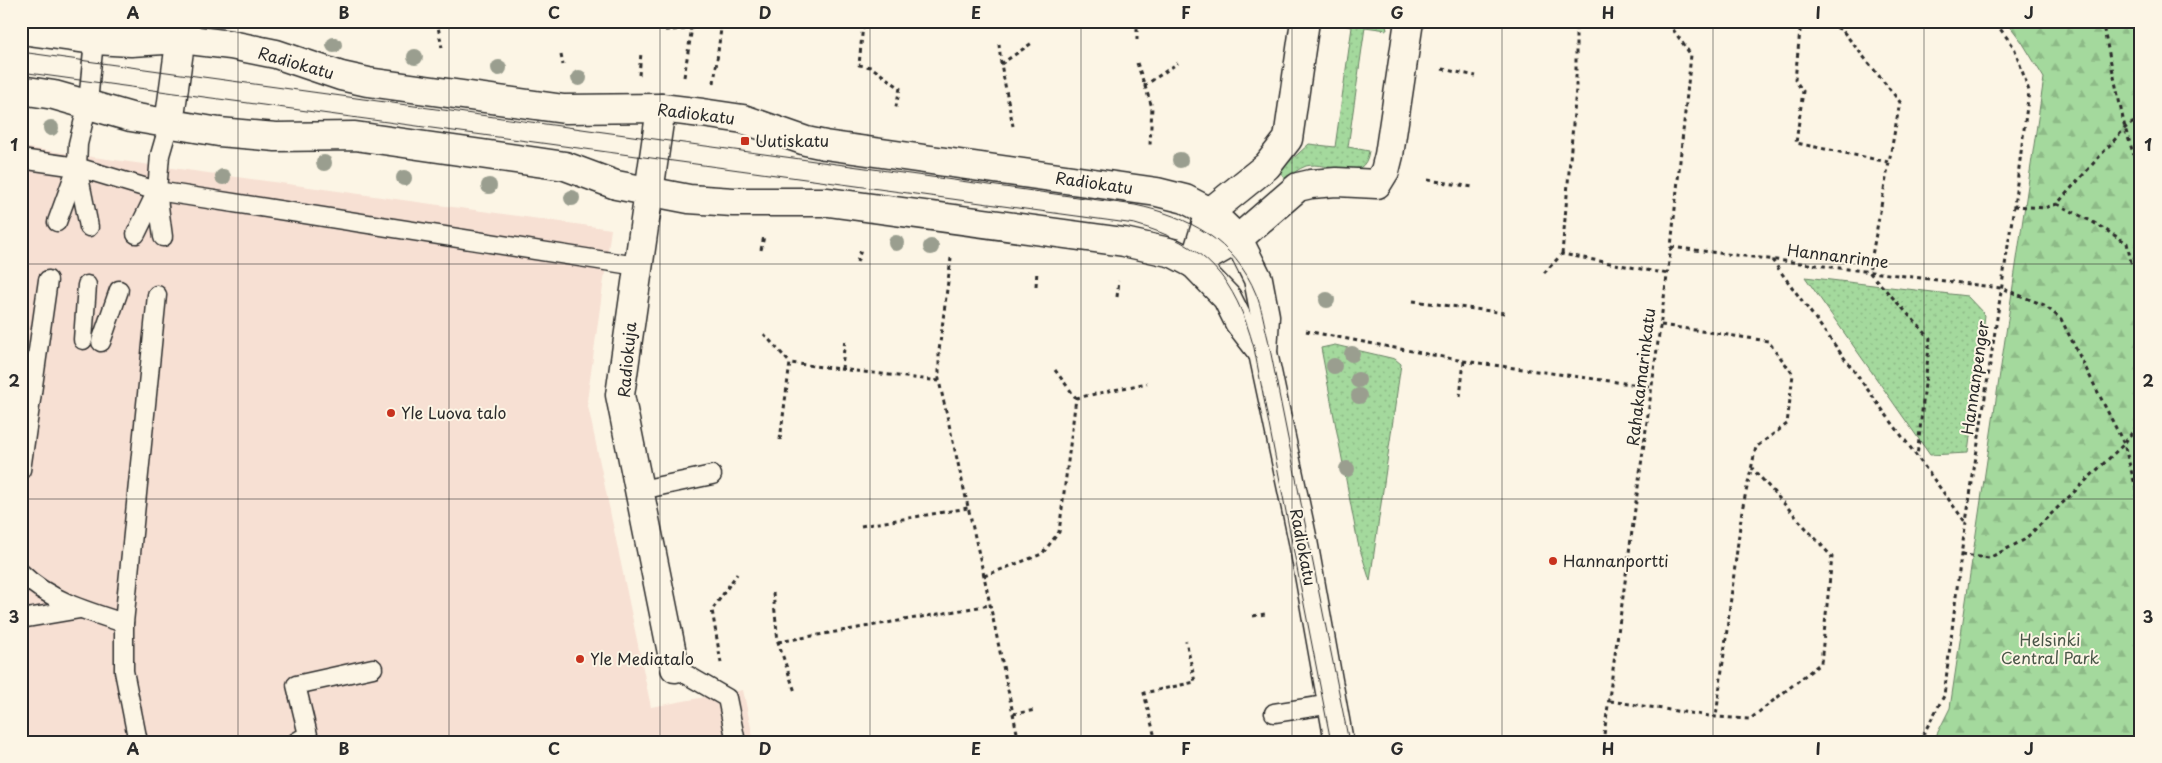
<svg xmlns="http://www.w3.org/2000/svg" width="2162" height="763" font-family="'Playpen Sans',sans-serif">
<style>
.built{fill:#f7e0d3}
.grass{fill:url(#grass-dots);stroke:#688264}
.forest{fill:url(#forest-firs);stroke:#688264}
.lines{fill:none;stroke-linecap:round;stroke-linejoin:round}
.service-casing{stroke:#2b2b2b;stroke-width:21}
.minor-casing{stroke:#2b2b2b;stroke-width:31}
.tertiary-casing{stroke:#2b2b2b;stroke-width:31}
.path{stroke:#2b2b2b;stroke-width:3;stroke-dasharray:4 4;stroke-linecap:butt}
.service{stroke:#fcf5e5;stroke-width:18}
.minor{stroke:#fcf5e5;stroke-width:28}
.tertiary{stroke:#fcf5e5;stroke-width:28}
.tram{stroke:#2b2b2b;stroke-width:1}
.tree{fill:#9a9e8f}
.grid{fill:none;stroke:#2b2b2b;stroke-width:1;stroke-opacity:0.55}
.poi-dot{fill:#c8321e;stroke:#fcf5e5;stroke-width:2}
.labels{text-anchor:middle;stroke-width:4;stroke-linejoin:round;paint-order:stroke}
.street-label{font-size:16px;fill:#2b2b2b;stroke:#fcf5e5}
.poi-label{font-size:16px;fill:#2b2b2b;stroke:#fcf5e5;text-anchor:start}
.park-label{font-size:16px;fill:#495648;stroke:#fcf5e5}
.neatline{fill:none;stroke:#2b2b2b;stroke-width:2}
.grid-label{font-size:16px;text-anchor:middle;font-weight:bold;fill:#2b2b2b}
</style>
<defs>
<pattern id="grass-dots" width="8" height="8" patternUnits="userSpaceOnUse" patternTransform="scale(1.25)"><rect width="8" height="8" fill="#a4d99d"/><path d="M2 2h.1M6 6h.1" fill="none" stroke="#8dba87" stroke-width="1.8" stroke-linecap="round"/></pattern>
<pattern id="forest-firs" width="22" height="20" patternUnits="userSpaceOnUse" patternTransform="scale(1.25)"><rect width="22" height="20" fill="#a4d99d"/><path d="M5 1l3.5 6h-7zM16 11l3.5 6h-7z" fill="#8dba87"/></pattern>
</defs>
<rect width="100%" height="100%" fill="#fcf5e5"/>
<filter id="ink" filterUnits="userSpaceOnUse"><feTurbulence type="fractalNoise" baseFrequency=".02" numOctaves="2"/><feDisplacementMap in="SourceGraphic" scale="10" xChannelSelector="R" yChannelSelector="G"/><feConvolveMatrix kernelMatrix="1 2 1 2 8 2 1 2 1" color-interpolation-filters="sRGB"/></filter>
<g filter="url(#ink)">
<!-- built -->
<polygon class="built" points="21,147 611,229 587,401 651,707 743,690 754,742 21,742"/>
<!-- grass -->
<g class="grass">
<path d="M1325 21H1385L1387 30 1365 27 1348 147 1369 151C1364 187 1328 160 1306 166 1298 169 1292 174 1286 179L1279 171 1309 144 1335 147 1352 27Z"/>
<polygon points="1805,277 1967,296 1985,315 1968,453 1930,455"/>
<polygon points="1335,345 1395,359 1401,364 1370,581 1358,543 1321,348"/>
</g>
<!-- forest -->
<polygon class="forest" points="2006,21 2141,21 2141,742 1933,742 1950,708 2044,78 2022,42"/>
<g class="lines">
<defs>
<g id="service">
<polyline points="21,159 77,167 157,191 637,266"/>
<polyline points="77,167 89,227"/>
<polyline points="57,222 77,167 78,144 88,103 94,40"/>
<polyline points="136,234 157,191"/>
<polyline points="163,237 157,191 160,155 169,124"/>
<polyline points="83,340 87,285"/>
<polyline points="101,342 119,290"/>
<polyline points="21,470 48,280"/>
<polyline points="641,490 712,475"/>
<path d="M21 573C48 600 89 612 124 623"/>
<polyline points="21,619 80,609"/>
<polyline points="675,668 727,698 736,742"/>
<polyline points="1274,713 1332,704"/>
<polyline points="138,742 124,671 124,623 157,295"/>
<polyline points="296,742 308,735 296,685 373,668"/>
</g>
<g id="minor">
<polyline points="661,108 620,395 675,668"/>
<polyline points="169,124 183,21"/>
<polyline points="1194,264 1238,239 1298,187 1311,184 1336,182 1377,184 1385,171 1389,155 1409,21"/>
<polyline points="1194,264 1210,212 1267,166 1288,139 1305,21"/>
</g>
<g id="tertiary">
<polyline points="21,30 94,40 131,42 181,39 231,45 276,54 341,76 368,82 564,109 661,108 702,113 743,119 806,141 825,145 1157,192 1185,199 1210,212 1238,239 1258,279 1265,316 1263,353 1303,541 1339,742"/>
<polyline points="21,90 54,95 131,117 219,132 276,137 355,136 565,166 616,185 689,199 733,202 828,202 1124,242 1173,253 1194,264 1227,298 1239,322 1263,353"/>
</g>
</defs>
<!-- service casing -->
<use href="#service" class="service-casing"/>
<!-- minor casing -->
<use href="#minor" class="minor-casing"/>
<!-- tertiary casing -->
<use href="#tertiary" class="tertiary-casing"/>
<!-- path -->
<g class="path">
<polyline points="437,21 442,48"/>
<polyline points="1801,21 1795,80 1803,91 1796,143 1888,162"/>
<polyline points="1822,21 1842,30 1900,102 1869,272 1930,338 1917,457"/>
<polyline points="2102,21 2125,128 2141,177"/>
<polyline points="863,25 859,65 871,67 900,88 895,111"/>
<polyline points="665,30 692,29"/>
<polyline points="1137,40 1137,21"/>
<polyline points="999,44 1001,64 1013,126"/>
<polyline points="561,55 563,65"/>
<polyline points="1137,63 1152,107 1150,145"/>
<polyline points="1001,64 1032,43"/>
<polyline points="1442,69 1476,76"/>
<polyline points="639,75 641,53"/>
<polyline points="684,77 693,21"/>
<polyline points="714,83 722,21"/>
<polyline points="1144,86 1178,63"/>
<polyline points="1428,180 1473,187"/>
<polyline points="2057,204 2091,221 2127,243 2131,262 2141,250"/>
<polyline points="2014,206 2044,208 2057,204 2125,128 2141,117"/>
<polyline points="1671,247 2001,288 2044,305 2061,319 2124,444 2141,507"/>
<polyline points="761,250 764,236"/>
<polyline points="1562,254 1576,89 1576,21"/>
<polyline points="951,258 939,351 939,381 984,576 1019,742"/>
<polyline points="1772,260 1966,523"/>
<polyline points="857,262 862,247"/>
<polyline points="1544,273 1562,254 1668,274"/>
<polyline points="1036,286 1037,270"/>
<polyline points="1117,297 1119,281"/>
<polyline points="1413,301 1505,313"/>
<polyline points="1661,325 1768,341 1793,374 1787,424 1756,447 1742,510 1716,717"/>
<polyline points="1306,331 1464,361 1653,387"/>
<polyline points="764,334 790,363"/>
<polyline points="842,369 845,338"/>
<polyline points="1460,397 1464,361"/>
<polyline points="1076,398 1147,383"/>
<polyline points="780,440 790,363 939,381"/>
<polyline points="861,526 968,508"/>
<polyline points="1961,555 1989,558 2024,540 2124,444 2141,420"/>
<polyline points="984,576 1042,554 1059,532 1076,398 1055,370"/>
<polyline points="773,593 778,642 795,692"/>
<polyline points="1253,616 1265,614"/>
<polyline points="778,642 990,605"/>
<polyline points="721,663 712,610 737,574"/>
<polyline points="1610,701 1716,717 1750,719 1821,663 1832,557 1752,468"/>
<polyline points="1013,714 1036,710"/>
<polyline points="1156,742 1144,693 1195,682 1186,641"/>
<polyline points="1603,742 1671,247 1691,55 1667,21"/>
<polyline points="1919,742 1944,696 1961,555 2014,206 2029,91 2014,47 1994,21"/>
</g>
<!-- service -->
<use href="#service" class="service"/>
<!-- minor -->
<use href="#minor" class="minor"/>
<!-- tertiary -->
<use href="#tertiary" class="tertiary"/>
<!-- tram -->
<g class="tram">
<path d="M21 52 1135 205C1188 216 1235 241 1256 294 1262 308 1264 324 1268 339L1349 742"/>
<path d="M21 72 1135 224C1206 244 1235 278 1254 348L1331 742"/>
</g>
</g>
<!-- trees -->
<g class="tree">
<circle cx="334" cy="45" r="8"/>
<circle cx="415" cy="57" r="8"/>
<circle cx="499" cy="68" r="8"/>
<circle cx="579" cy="78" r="8"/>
<circle cx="51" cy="128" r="8"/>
<circle cx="1180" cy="160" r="8"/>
<circle cx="324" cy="163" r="8"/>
<circle cx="223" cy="177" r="8"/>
<circle cx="404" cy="178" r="8"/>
<circle cx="489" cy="186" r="8"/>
<circle cx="572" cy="198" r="8"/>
<circle cx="896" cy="243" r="8"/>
<circle cx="931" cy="247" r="8"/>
<circle cx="1327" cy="300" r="8"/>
<circle cx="1352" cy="354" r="8"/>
<circle cx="1334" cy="366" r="8"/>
<circle cx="1358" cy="380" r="8"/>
<circle cx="1359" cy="396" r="8"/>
<circle cx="1347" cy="469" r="8"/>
</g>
</g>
<!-- grid -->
<path class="grid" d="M238 21V742M449 21V742M660 21V742M870 21V742M1081 21V742M1292 21V742M1502 21V742M1713 21V742M1924 21V742M21 264H2141M21 499H2141"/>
<!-- markers -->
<g class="poi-dot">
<rect x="740" y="136" width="10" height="10" rx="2.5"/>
<circle cx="391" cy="413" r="5"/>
<circle cx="1553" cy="561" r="5"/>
<circle cx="580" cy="659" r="5"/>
</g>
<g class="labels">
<!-- street labels -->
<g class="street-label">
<text transform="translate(296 63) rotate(16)" y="6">Radiokatu</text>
<text transform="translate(696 114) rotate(7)" y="6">Radiokatu</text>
<text transform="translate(1094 183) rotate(8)" y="6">Radiokatu</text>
<text transform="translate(1838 256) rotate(7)" y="6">Hannanrinne</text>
<text transform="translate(627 360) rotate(-85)" y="6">Radiokuja</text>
<text transform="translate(1641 377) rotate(-83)" y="6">Rahakamarinkatu</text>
<text transform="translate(1975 378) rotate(-82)" y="6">Hannanpenger</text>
<text transform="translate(1303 547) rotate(79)" y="6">Radiokatu</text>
</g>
<!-- poi labels -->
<g class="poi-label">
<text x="755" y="147">Uutiskatu</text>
<text x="401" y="419">Yle Luova talo</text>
<text x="1563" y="567">Hannanportti</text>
<text x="590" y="665">Yle Mediatalo</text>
</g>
<!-- park labels -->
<g class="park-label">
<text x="2050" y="646">Helsinki<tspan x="2050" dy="18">Central Park</tspan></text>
</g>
</g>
<!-- margin -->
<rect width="2162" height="763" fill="none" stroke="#fcf5e5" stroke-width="55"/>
<rect x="28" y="28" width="2106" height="708" class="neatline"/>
<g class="grid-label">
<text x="133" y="19">A</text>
<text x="344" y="19">B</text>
<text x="554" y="19">C</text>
<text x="765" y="19">D</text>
<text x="976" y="19">E</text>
<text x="1186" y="19">F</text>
<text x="1397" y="19">G</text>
<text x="1608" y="19">H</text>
<text x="1818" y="19">I</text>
<text x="2029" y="19">J</text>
<text x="14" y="151">1</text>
<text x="2148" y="151">1</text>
<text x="14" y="387">2</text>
<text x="2148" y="387">2</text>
<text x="14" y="623">3</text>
<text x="2148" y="623">3</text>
<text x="133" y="755">A</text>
<text x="344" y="755">B</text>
<text x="554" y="755">C</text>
<text x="765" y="755">D</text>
<text x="976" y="755">E</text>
<text x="1186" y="755">F</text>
<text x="1397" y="755">G</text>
<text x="1608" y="755">H</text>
<text x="1818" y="755">I</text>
<text x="2029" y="755">J</text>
</g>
</svg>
